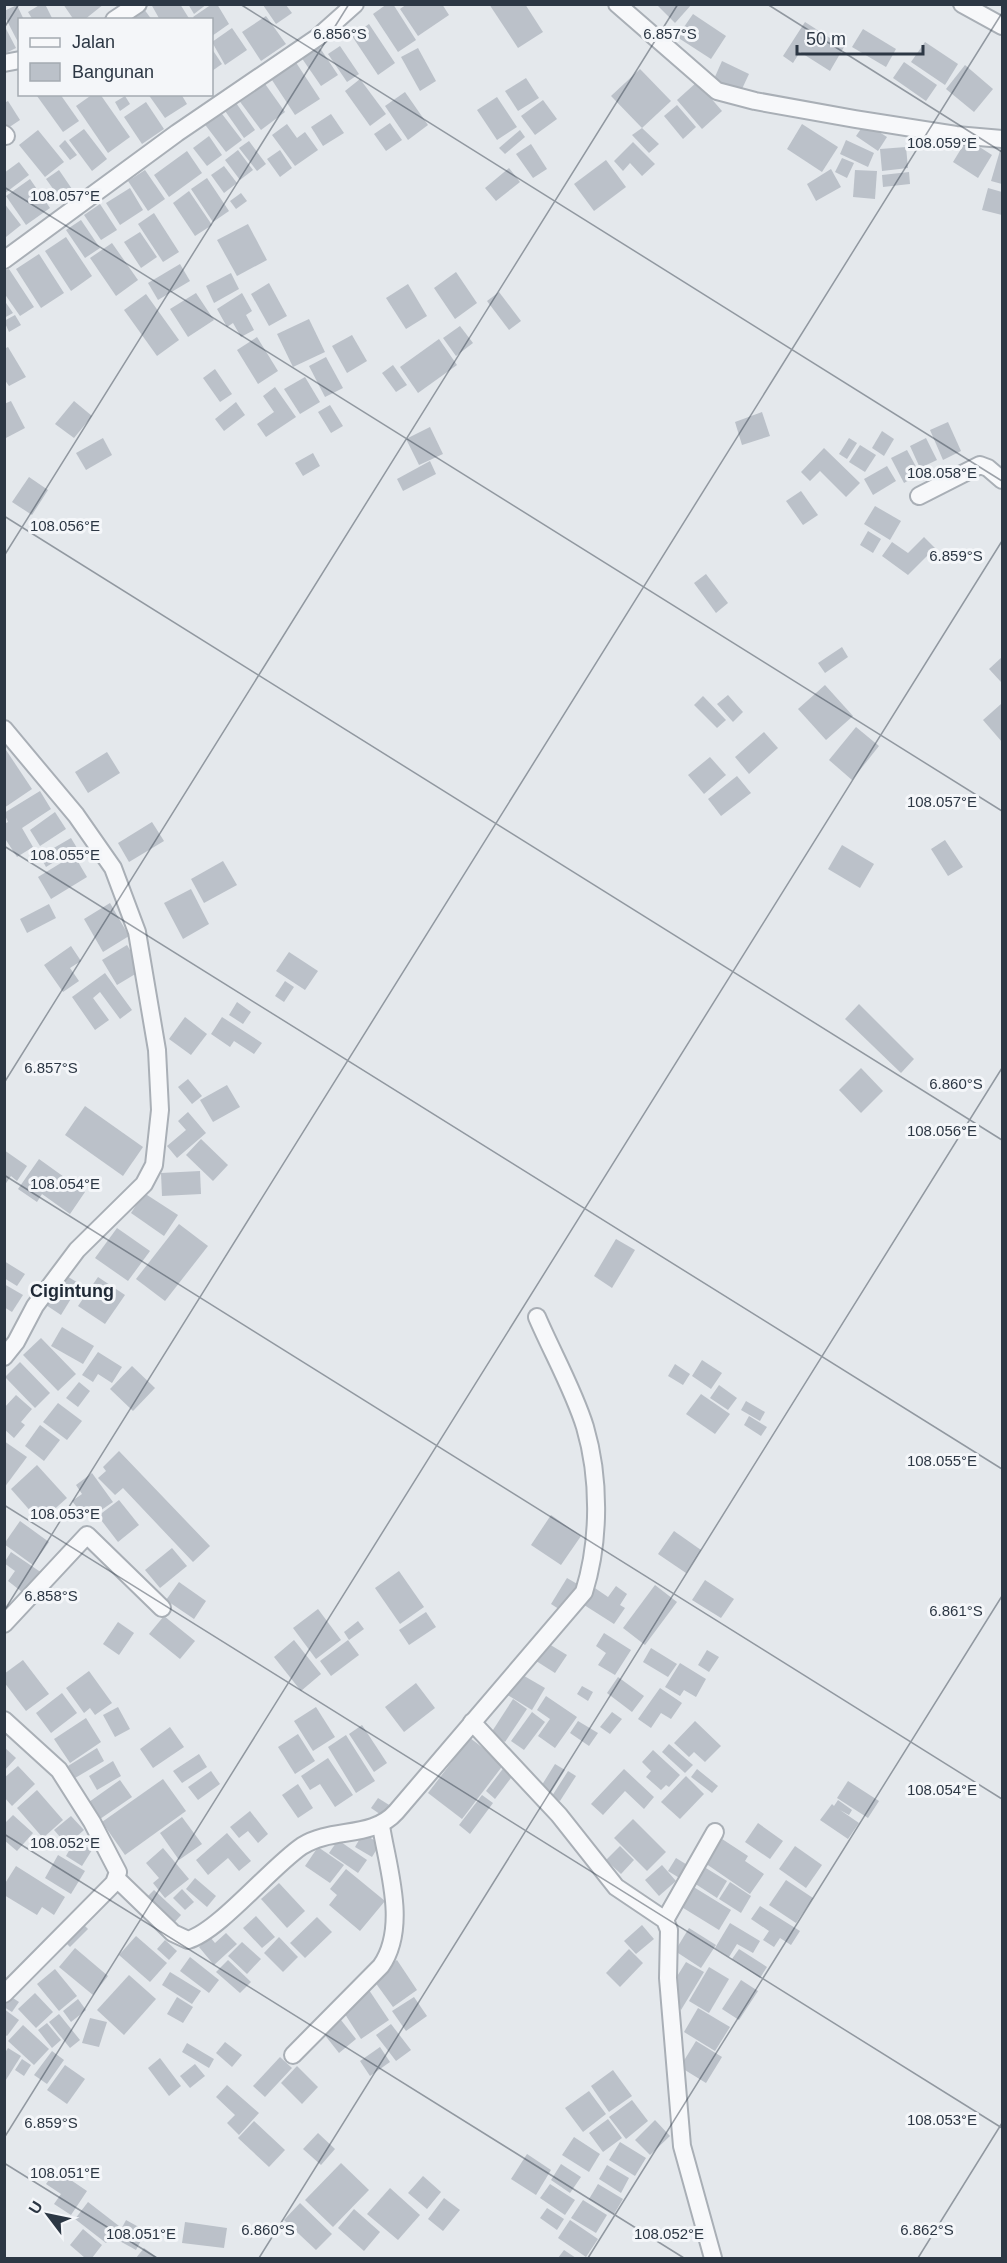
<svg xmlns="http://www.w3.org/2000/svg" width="1007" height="2263" font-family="Arial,sans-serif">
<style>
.building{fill:#bbc1c9}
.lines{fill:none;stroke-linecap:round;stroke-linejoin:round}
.street-casing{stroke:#a9afb6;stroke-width:20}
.street{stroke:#f7f8fa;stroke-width:16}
.ticks{fill:none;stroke:#2c3744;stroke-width:1.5;stroke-opacity:0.45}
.labels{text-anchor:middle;stroke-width:6;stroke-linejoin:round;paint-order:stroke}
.quarter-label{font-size:18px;font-weight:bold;fill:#1e2835;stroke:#f4f6f9}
.ticks-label{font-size:15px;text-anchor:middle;fill:#2c3744;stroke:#f4f6f9;stroke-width:6;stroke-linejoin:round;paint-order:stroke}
</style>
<rect width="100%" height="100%" fill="#e4e8ec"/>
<!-- building -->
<g class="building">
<polygon points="41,4 45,4 53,20 33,20 28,12"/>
<polygon points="63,4 104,4 84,20 74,20"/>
<polygon points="151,4 180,4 190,20 160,20"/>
<polygon points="188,4 207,4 194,14"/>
<polygon points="212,4 217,4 229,24 212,36 212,20 195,20 193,17"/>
<polygon points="387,4 393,4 416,40 398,52 373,14"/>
<polygon points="407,4 442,4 449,15 418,36 400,9"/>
<polygon points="489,4 525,4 543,32 518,48"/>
<polygon points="656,4 692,4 675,23"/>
<polygon points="17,5 24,20 20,20 20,46 4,15 4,11"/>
<polygon points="141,5 152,20 123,20"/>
<polygon points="263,5 286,5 292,13 276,24"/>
<polygon points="693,14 726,36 711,59 677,37"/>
<polygon points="266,16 286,44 261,61 242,32"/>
<polygon points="805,22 844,47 830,71 800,52 793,63 783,56"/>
<polygon points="369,24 395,63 378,75 352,36"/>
<polygon points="4,25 16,48 4,54"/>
<polygon points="232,28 247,50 225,65 212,42"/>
<polygon points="863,29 896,49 886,67 852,47"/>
<polygon points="925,42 958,64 945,85 911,62"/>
<polygon points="318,45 338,75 321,86 301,57"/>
<polygon points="340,46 359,74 347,82 328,54"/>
<polygon points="418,48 436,81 420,91 401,57"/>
<polygon points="212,49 222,64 212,71"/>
<polygon points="295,61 320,99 295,115 270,77"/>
<polygon points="722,61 749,74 741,91 714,79"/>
<polygon points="904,62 937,85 926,101 893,78"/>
<polygon points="965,65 993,89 974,112 946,89"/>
<polygon points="640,69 671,101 642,128 611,96"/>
<polygon points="526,78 539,98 518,111 505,91"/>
<polygon points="360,79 386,114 370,126 345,91"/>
<polygon points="263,81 285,112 261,130 238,99"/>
<polygon points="697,82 722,111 702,129 677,100"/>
<polygon points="405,92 428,125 408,140 385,106"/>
<polygon points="39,94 60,94 79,121 63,132 37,96"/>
<polygon points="93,94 100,94 130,137 108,153 76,106"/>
<polygon points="148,94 181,94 187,104 165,118"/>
<polygon points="125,96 130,104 120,111 115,102"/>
<polygon points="497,97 517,127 497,140 477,110"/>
<polygon points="234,100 255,130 244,138 223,108"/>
<polygon points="543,100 557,119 535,135 521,116"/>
<polygon points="8,101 20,120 8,128 4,123 4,103"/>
<polygon points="146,102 164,129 142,144 124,117"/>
<polygon points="677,105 696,127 683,139 664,116"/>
<polygon points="219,110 242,140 226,152 203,122"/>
<polygon points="331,114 344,133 323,146 311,127"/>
<polygon points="390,123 402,140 386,151 374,134"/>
<polygon points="865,123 887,137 878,151 856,136"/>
<polygon points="287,124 297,138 305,132 318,150 295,166 272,135"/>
<polygon points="802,124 838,147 822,172 787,149"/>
<polygon points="642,128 659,144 649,153 632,135"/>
<polygon points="84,129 107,159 92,171 69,140"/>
<polygon points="38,130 64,162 45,177 19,145"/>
<polygon points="520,130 525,137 505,154 499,148"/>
<polygon points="209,136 222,155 207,166 193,148"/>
<polygon points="967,139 992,155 978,178 953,162"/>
<polygon points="65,140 77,155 70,160 59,146"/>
<polygon points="846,140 874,153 868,167 840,154"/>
<polygon points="249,141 266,164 257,171 239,148"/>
<polygon points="633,142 655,164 642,176 630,163 623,171 614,161"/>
<polygon points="531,144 547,169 533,178 516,154"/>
<polygon points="1002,144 1002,184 991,181"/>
<polygon points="906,147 908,168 882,171 880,149"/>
<polygon points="238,150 253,170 240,180 225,160"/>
<polygon points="280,150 292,168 280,177 267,159"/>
<polygon points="187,151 202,173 169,197 154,175"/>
<polygon points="842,158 854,163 847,178 835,172"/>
<polygon points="606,160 626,187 594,211 574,184"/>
<polygon points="19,162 29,175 4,194 4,173"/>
<polygon points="224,166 237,183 224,193 211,175"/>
<polygon points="509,168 520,182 496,201 485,188"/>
<polygon points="831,169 841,187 816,201 807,184"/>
<polygon points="59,170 72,189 59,197 46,179"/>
<polygon points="145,170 165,199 148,211 128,181"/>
<polygon points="855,170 877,171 875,199 853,197"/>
<polygon points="909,172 910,184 883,187 882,175"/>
<polygon points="207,178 229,211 213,222 191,189"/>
<polygon points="30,179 50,208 26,225 6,196"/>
<polygon points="130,188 143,210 120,225 106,203"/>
<polygon points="988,188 1002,192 1002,215 982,210"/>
<polygon points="189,191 212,225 195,236 173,203"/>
<polygon points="241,193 247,201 236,209 230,201"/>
<polygon points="4,203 21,225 6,237 4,235"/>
<polygon points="100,204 117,230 101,240 84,215"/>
<polygon points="154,213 179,252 163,262 138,224"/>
<polygon points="81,220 100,248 85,258 66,230"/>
<polygon points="248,224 267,260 237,276 217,240"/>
<polygon points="140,232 157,257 141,268 124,242"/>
<polygon points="66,237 92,276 71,291 45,251"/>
<polygon points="112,243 138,280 116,296 90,258"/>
<polygon points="39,254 64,293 41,308 16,269"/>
<polygon points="180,264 190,281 158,300 148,283"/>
<polygon points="9,269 34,307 20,316 4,293 4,271"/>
<polygon points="456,272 477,303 455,319 434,288"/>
<polygon points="231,273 239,289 214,303 206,286"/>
<polygon points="269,283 287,316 269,326 251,294"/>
<polygon points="408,284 427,316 406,329 386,298"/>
<polygon points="499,292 521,321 509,330 487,301"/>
<polygon points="196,293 214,320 188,337 170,309"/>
<polygon points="242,293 252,311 246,315 254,330 241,337 233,323 227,327 217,309"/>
<polygon points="146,294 179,340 157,356 124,310"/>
<polygon points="4,300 13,313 4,318"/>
<polygon points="15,315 21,325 9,332 4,321"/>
<polygon points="309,319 325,352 293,367 277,334"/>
<polygon points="460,326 473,343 456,356 443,338"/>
<polygon points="352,335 367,361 347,373 332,346"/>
<polygon points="257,337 278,371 258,384 237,350"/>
<polygon points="439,339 457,365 418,393 400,367"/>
<polygon points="8,347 26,377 9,386 4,379 4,349"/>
<polygon points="326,357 343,388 325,397 309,366"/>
<polygon points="393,365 407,385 396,392 382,373"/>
<polygon points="215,369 232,394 220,402 203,378"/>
<polygon points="305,377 320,402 300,414 284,389"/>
<polygon points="275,387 296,417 266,437 257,424 274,412 263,396"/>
<polygon points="11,401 25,428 4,439 4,404"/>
<polygon points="74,401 92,416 74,438 55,424"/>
<polygon points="236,402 245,415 224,431 215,419"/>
<polygon points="330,405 343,426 331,433 318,412"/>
<polygon points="762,412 770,436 742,445 735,422"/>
<polygon points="948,422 961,451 943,460 930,430"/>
<polygon points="430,427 443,454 419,465 406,439"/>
<polygon points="882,431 894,439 884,456 872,448"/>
<polygon points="103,438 112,455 86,470 76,453"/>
<polygon points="849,438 857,443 847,459 839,454"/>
<polygon points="926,438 937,460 920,468 910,446"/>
<polygon points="860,445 876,455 865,472 849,462"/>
<polygon points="824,448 860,483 846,497 820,471 810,481 801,472"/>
<polygon points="907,450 920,474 904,483 891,458"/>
<polygon points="313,453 320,466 303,476 295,463"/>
<polygon points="430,461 436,474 403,491 397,479"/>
<polygon points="887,466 896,481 873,495 864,479"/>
<polygon points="29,477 48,490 32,515 12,502"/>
<polygon points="801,491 818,515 803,525 786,501"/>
<polygon points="875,506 901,521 890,540 864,524"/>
<polygon points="868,531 881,539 873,553 860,545"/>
<polygon points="924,537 935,548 908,575 882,556 892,542 908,553"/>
<polygon points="706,574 728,603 716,613 694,583"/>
<polygon points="842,647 848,657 825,673 818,663"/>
<polygon points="1002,657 1002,680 1001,682 989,669"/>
<polygon points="825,685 853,716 826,740 798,709"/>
<polygon points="728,695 743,712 733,722 717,704"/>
<polygon points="703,696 726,720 717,728 694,705"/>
<polygon points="1001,704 1002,706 1002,742 983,720"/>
<polygon points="856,727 879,746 852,780 829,760"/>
<polygon points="764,732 778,748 749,774 735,757"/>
<polygon points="4,747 32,789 4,808"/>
<polygon points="107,752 120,773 88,793 75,772"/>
<polygon points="710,757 726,775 704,794 688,775"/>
<polygon points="737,776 751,793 721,816 708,799"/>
<polygon points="40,791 51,809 22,828 33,847 17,857 4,837 4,824 8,822 4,813"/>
<polygon points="55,812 66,829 40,846 30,830"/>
<polygon points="152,822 164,841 129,862 118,843"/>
<polygon points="71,838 77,848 46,867 40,856"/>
<polygon points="945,840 963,867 948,876 931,849"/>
<polygon points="842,845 874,864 860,888 828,869"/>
<polygon points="74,855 87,877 51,899 38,877"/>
<polygon points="223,861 237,885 204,903 191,879"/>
<polygon points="191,889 209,924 183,939 164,903"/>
<polygon points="110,903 129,936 103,952 84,919"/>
<polygon points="49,904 56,918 27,933 20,919"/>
<polygon points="127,945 142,970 117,985 102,960"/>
<polygon points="71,946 81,961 70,968 79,981 63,992 44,965"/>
<polygon points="289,952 318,971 305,990 276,971"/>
<polygon points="105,973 132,1010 120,1019 100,992 93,998 109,1020 95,1030 72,997"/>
<polygon points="285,981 294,987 284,1002 275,996"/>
<polygon points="237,1002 251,1012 243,1024 229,1015"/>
<polygon points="859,1004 914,1059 901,1073 845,1019"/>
<polygon points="185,1017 207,1034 191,1055 169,1039"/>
<polygon points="222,1017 262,1043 254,1054 234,1041 230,1047 211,1034"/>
<polygon points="861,1068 883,1091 861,1113 839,1090"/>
<polygon points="188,1079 202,1096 192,1104 178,1087"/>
<polygon points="227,1085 240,1107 213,1122 200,1100"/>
<polygon points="85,1106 143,1147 123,1176 65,1135"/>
<polygon points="188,1112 206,1133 177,1158 167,1146 186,1130 178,1121"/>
<polygon points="201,1139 228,1165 213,1181 186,1155"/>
<polygon points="4,1150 27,1166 17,1181 11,1176 4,1186"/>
<polygon points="39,1159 85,1192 70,1214 42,1194 37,1202 18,1189"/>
<polygon points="200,1171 201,1194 162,1196 161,1173"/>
<polygon points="144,1193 178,1215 164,1236 131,1213"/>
<polygon points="179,1224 208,1246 165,1301 136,1279"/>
<polygon points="117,1228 150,1251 128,1281 95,1258"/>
<polygon points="616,1239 635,1250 612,1288 594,1276"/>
<polygon points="4,1261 25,1274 17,1286 4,1278"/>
<polygon points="65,1275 80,1284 61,1315 46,1305"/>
<polygon points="98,1277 125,1295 105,1324 78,1306"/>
<polygon points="4,1284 23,1295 12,1312 4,1307"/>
<polygon points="62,1327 94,1346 83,1364 51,1346"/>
<polygon points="41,1338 76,1374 58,1391 23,1355"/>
<polygon points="98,1352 122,1367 112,1383 98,1374 93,1382 82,1375"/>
<polygon points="702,1360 722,1373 711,1389 692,1376"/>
<polygon points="20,1362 50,1393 35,1408 5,1377"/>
<polygon points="675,1364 690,1374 683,1385 668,1376"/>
<polygon points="132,1366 155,1388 133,1411 110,1389"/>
<polygon points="79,1382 90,1391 78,1407 66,1398"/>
<polygon points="719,1385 737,1398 728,1410 710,1398"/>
<polygon points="701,1394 730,1414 715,1434 686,1414"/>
<polygon points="16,1395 32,1409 21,1422 25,1425 14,1438 4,1429 4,1408"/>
<polygon points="746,1401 765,1412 760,1421 741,1410"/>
<polygon points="58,1403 82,1421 67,1440 43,1422"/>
<polygon points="749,1416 767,1427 761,1436 744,1425"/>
<polygon points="40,1425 60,1440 44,1461 25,1446"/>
<polygon points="4,1441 27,1457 4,1488"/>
<polygon points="119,1451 210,1546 193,1562 123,1488 115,1495 98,1478 106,1471 103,1467"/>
<polygon points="37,1465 67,1498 40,1522 11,1489"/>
<polygon points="92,1473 113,1502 97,1513 93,1508 83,1515 72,1501 82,1494 76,1485"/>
<polygon points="119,1500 139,1525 118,1542 98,1516"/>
<polygon points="551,1515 581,1536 561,1565 531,1545"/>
<polygon points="20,1521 49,1542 33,1565 4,1544"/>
<polygon points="674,1531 701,1550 686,1573 658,1554"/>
<polygon points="172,1548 187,1566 160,1588 145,1570"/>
<polygon points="11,1552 42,1573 26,1595 8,1581 15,1571 4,1563"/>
<polygon points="399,1571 424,1607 400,1624 375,1588"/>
<polygon points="567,1578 579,1585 562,1611 551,1604"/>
<polygon points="705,1580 734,1599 721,1618 692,1600"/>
<polygon points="179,1582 206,1601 194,1619 166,1600"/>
<polygon points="655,1585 677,1602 645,1645 623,1628"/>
<polygon points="592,1586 608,1597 616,1586 627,1594 620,1605 625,1608 614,1624 581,1603"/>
<polygon points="318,1609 341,1640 316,1659 293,1628"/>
<polygon points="426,1612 436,1627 409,1645 399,1630"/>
<polygon points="164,1616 195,1641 180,1659 149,1634"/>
<polygon points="358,1621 364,1629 349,1640 344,1632"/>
<polygon points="118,1622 134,1633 119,1655 103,1644"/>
<polygon points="604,1633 631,1650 615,1675 598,1665 606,1653 596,1646"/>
<polygon points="294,1640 321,1674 301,1691 274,1657"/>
<polygon points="348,1640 359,1655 331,1676 320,1661"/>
<polygon points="544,1641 567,1655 555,1673 533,1659"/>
<polygon points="651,1648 677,1664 668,1677 643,1662"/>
<polygon points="707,1650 719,1657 709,1672 698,1665"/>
<polygon points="23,1660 49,1694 26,1711 4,1682 4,1674"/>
<polygon points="680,1663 706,1679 696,1697 684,1690 680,1696 665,1687"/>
<polygon points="89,1671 112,1703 95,1715 90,1708 84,1713 66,1688"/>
<polygon points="519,1673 545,1688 532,1710 506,1694"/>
<polygon points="618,1677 644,1696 632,1712 607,1693"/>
<polygon points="416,1683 435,1708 404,1732 385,1707"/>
<polygon points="582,1686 593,1692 588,1701 577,1694"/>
<polygon points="660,1688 682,1703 671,1719 661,1713 651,1728 638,1719"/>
<polygon points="62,1693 77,1713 51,1733 36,1713"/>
<polygon points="546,1696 577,1717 555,1748 538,1736 550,1719 537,1710"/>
<polygon points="513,1699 527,1709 505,1742 491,1733"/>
<polygon points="118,1707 130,1729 115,1737 103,1715"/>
<polygon points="316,1707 335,1737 313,1751 294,1721"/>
<polygon points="532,1712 545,1722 524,1750 511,1741"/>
<polygon points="612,1712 622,1719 610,1734 600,1727"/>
<polygon points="86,1718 101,1742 70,1763 54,1739"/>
<polygon points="578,1721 598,1733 589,1746 570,1733"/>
<polygon points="695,1721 721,1746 705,1762 694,1752 689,1757 674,1743"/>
<polygon points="362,1725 387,1763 374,1772 349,1734"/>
<polygon points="170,1727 184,1747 153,1768 140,1749"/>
<polygon points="298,1734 315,1761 295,1774 278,1747"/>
<polygon points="346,1735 375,1781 356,1793 328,1747"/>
<polygon points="470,1738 504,1764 462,1819 428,1793"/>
<polygon points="669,1744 693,1765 685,1773 662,1752"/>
<polygon points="4,1747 16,1758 4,1771"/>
<polygon points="97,1748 104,1761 75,1778 68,1766"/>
<polygon points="653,1750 680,1775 669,1787 666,1785 661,1790 646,1777 651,1771 642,1762"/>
<polygon points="199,1754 207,1767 182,1783 173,1771"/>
<polygon points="328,1758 353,1795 335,1807 320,1784 310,1790 301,1776"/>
<polygon points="113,1761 121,1776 97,1790 89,1776"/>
<polygon points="555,1764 565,1770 550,1794 540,1788"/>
<polygon points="18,1766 35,1784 12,1806 4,1797 4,1778"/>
<polygon points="505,1766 514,1774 495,1799 486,1791"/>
<polygon points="624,1769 654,1797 644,1809 625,1791 603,1815 591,1804"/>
<polygon points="697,1769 718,1786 712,1793 691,1777"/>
<polygon points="211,1771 220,1784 198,1800 188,1787"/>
<polygon points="568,1771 576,1776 560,1801 552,1796"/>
<polygon points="686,1776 704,1794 680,1819 661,1802"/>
<polygon points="163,1779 186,1811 125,1855 102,1822"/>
<polygon points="120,1780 132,1797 100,1819 89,1802"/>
<polygon points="848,1781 879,1801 868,1818 837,1798"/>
<polygon points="298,1784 313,1808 298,1818 282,1795"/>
<polygon points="37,1790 63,1820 43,1838 17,1808"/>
<polygon points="482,1795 493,1803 470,1834 459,1825"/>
<polygon points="378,1798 394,1808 387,1819 371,1808"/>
<polygon points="838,1800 852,1810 849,1815 840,1810 859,1823 848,1839 820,1820 832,1804 834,1806"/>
<polygon points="250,1811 268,1834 258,1843 248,1831 239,1838 230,1827"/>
<polygon points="13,1815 33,1833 17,1851 4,1840 4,1824"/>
<polygon points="71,1816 84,1830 67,1845 54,1830"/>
<polygon points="182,1817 202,1844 179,1860 160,1833"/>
<polygon points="633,1819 666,1852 647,1871 614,1838"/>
<polygon points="758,1823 783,1841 770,1859 745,1842"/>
<polygon points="227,1833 251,1861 239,1871 228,1858 208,1875 196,1860"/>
<polygon points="363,1833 380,1844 372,1857 355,1847"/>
<polygon points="719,1837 748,1856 745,1861 764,1874 750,1894 702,1861"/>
<polygon points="75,1840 92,1850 82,1866 66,1856"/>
<polygon points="338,1840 367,1860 358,1873 329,1853"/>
<polygon points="620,1846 634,1860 621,1874 606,1860"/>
<polygon points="795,1846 822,1865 806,1888 779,1869"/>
<polygon points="318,1847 344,1865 330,1883 305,1866"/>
<polygon points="163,1848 189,1879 165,1898 153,1883 159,1878 146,1863"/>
<polygon points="58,1855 85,1871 71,1894 45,1878"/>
<polygon points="676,1858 689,1866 681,1879 668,1871"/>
<polygon points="662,1865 676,1881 659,1896 645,1880"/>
<polygon points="701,1865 727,1881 717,1898 691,1881"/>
<polygon points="16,1866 65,1897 54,1915 42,1907 37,1915 4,1895 4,1885"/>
<polygon points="346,1869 385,1901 360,1931 329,1905 337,1895 330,1889"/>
<polygon points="195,1878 216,1896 207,1907 186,1889"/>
<polygon points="786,1880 813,1898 796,1923 769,1905"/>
<polygon points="730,1882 751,1896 741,1913 719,1899"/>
<polygon points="279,1883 305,1911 287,1928 261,1899"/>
<polygon points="692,1886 731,1910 719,1930 680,1906"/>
<polygon points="182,1889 194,1902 185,1910 173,1898"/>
<polygon points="154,1890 181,1915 173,1924 146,1898"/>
<polygon points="760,1906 800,1931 791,1945 780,1938 774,1947 763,1940 769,1931 751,1919"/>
<polygon points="256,1916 275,1937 262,1948 243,1928"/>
<polygon points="317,1917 332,1932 305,1958 290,1943"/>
<polygon points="80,1921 88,1929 70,1947 62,1939"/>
<polygon points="730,1923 760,1941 753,1953 737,1944 729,1957 715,1948"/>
<polygon points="642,1925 654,1939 636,1954 624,1941"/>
<polygon points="689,1928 716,1945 701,1968 675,1951"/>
<polygon points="226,1933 237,1944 214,1965 199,1947 210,1937 215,1943"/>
<polygon points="136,1936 167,1963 150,1982 119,1955"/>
<polygon points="279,1937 298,1957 283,1972 264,1953"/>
<polygon points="165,1940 177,1951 169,1960 157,1949"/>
<polygon points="242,1942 261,1959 247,1974 228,1956"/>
<polygon points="75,1948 108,1976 93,1995 59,1967"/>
<polygon points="629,1949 643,1963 620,1987 606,1973"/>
<polygon points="739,1949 767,1967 760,1978 732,1959"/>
<polygon points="190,1957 219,1980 209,1993 180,1971"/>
<polygon points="228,1960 251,1982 240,1993 216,1972"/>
<polygon points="397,1960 417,1990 393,2007 372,1978"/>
<polygon points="686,1962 704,1972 681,2010 671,1986"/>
<polygon points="709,1967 729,1979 709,2013 689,2001"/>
<polygon points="55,1969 77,1996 59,2011 37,1984"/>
<polygon points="170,1972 201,1991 192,2004 162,1985"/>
<polygon points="129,1975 156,1999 124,2035 97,2010"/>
<polygon points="741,1980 758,1991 739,2020 722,2009"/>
<polygon points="369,1990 389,2020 361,2039 341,2008"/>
<polygon points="35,1993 53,2012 36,2028 18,2009"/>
<polygon points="10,1996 19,2002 12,2012 4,2007"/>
<polygon points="177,1997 193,2007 183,2023 167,2014"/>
<polygon points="414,1997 427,2016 406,2031 392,2011"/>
<polygon points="78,1999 86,2010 71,2022 63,2011"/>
<polygon points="698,2008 730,2027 715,2051 684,2032"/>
<polygon points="4,2009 19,2020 7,2036 4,2034"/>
<polygon points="59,2014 80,2040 70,2048 49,2022"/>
<polygon points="337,2015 356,2039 339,2053 320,2029"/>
<polygon points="90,2018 107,2022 99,2047 82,2043"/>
<polygon points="47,2023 61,2040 52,2048 38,2030"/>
<polygon points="391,2024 411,2050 396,2061 376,2035"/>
<polygon points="23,2025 49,2049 34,2065 8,2041"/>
<polygon points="696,2041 722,2057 706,2083 680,2067"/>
<polygon points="225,2042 242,2055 232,2067 216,2053"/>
<polygon points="187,2043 214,2059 209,2068 182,2052"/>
<polygon points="380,2047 390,2062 370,2076 360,2061"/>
<polygon points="8,2048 21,2056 4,2083 4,2054"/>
<polygon points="52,2051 64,2060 47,2084 34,2075"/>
<polygon points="280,2057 292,2068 265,2097 253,2086"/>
<polygon points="160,2058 181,2086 169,2096 148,2068"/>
<polygon points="22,2059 31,2065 24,2076 15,2070"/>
<polygon points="195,2064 205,2076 190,2088 180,2076"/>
<polygon points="65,2065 85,2079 67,2104 47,2090"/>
<polygon points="297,2066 318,2087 302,2104 281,2083"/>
<polygon points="613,2070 632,2096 609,2112 591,2086"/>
<polygon points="227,2085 259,2113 239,2135 227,2123 235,2115 216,2097"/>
<polygon points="589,2091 606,2114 583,2132 565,2108"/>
<polygon points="632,2100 648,2121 626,2139 609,2117"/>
<polygon points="608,2119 622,2138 603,2152 589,2133"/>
<polygon points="655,2120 670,2136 650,2155 635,2140"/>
<polygon points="254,2121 285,2150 269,2167 238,2138"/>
<polygon points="318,2133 335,2149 321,2165 303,2149"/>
<polygon points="574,2137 600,2154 589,2172 562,2155"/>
<polygon points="620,2142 646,2158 635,2176 609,2160"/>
<polygon points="527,2154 551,2170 536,2195 511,2179"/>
<polygon points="341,2163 369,2190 333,2227 305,2200"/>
<polygon points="561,2164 581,2177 570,2193 551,2180"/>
<polygon points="607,2165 629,2178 621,2193 599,2179"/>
<polygon points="56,2170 87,2191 71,2215 54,2204 61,2194 46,2184"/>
<polygon points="423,2176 441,2192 427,2209 408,2193"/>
<polygon points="550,2184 575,2200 565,2215 540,2198"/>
<polygon points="598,2184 623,2199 614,2214 589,2199"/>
<polygon points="390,2188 420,2215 398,2240 367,2214"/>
<polygon points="444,2198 460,2210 443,2231 428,2219"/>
<polygon points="583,2200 607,2215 596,2233 571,2218"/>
<polygon points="88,2202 119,2226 106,2243 75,2219"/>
<polygon points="300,2203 332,2234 316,2250 284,2220"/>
<polygon points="547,2208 564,2219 557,2230 540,2218"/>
<polygon points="354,2209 380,2232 364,2251 338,2228"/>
<polygon points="126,2220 146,2231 136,2250 116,2239"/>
<polygon points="570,2220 598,2239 586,2257 558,2238"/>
<polygon points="185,2222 227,2228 224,2248 182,2243"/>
<polygon points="83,2229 102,2245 92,2258 85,2258 70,2245"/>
<polygon points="144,2248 158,2258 136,2258"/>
<polygon points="564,2250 576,2258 558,2258"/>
</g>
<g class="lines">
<defs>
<g id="street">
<polyline points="617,4 717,91 755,101 855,119 956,135 1002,139"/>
<polyline points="962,4 1002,26"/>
<polyline points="114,20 138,4"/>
<polyline points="4,63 20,60"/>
<polyline points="4,134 6,136"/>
<polyline points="4,260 177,133 318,37 355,4"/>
<polyline points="919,496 980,465 988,468 1002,480"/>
<polyline points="4,729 76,815 113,868 137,932 157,1050 160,1110 154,1165 144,1184 77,1250 35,1306 16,1342 4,1357"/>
<polyline points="4,1624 87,1535 162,1608"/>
<polyline points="4,1720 59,1770 92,1822 118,1872 114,1883 4,1994"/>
<polyline points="472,1722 559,1815 616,1887 665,1920 669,1930 668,1978 682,2146 713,2258"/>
<path d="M117 1879 173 1933 188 1940C219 1931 271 1867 302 1846 332 1827 372 1839 396 1812L584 1592C600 1541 600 1478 585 1427 574 1391 552 1352 537 1317"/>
<polyline points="665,1920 715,1832"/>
<path d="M293 2055 381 1966C408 1927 388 1869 381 1826"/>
</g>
</defs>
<!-- street casing -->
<use href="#street" class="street-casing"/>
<!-- street -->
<use href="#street" class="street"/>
</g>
<!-- ticks -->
<path class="ticks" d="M240 4 1002 481M767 4 1002 152M4 28 19 4M4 187 1002 811M4 516 1002 1140M4 556 349 4M4 846 1002 1469M4 1083 678 4M4 1175 1002 1799M4 1505 1002 2128M4 1611 1002 13M4 1834 684 2258M4 2138 1002 541M4 2163 157 2258M259 2258 1002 1068M588 2258 1002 1596M918 2258 1002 2123"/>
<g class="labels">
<!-- quarter labels -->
<g class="quarter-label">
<text x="72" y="1297">Cigintung</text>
</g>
</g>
<g class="ticks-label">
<text x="340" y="39">6.856°S</text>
<text x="670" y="39">6.857°S</text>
<text x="942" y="148">108.059°E</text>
<text x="65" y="201">108.057°E</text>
<text x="942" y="478">108.058°E</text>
<text x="65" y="531">108.056°E</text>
<text x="956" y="561">6.859°S</text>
<text x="942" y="807">108.057°E</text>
<text x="65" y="860">108.055°E</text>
<text x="51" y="1073">6.857°S</text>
<text x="956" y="1089">6.860°S</text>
<text x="942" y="1136">108.056°E</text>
<text x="65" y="1189">108.054°E</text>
<text x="942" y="1466">108.055°E</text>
<text x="65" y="1519">108.053°E</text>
<text x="51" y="1601">6.858°S</text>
<text x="956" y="1616">6.861°S</text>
<text x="942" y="1795">108.054°E</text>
<text x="65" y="1848">108.052°E</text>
<text x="942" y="2125">108.053°E</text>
<text x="51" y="2128">6.859°S</text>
<text x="65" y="2178">108.051°E</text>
<text x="268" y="2235">6.860°S</text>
<text x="927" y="2235">6.862°S</text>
<text x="141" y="2239">108.051°E</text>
<text x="669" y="2239">108.052°E</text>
</g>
<!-- border -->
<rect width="1007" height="2263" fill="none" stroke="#2c3744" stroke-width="12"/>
<!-- legend -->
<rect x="18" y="18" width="195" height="78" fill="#f4f6f9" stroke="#a4aab1" stroke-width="1.5"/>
<rect x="30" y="38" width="30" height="9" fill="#f7f8fa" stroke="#a4aab1" stroke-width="1.5"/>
<text x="72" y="48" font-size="18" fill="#2c3744">Jalan</text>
<rect x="30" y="63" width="30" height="18" fill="#bbc1c9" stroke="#a4aab1" stroke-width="1.5"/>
<text x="72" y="78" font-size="18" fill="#2c3744">Bangunan</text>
<!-- north arrow -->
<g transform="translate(48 2215) rotate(302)" stroke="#f4f6f9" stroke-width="4.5" paint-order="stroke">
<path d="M0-4.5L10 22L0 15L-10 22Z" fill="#2c3744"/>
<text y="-9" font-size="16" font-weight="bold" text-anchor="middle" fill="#2c3744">U</text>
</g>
<!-- scale -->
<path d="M797 45v9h126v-9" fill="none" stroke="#2c3744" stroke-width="3"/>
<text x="806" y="45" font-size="18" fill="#2c3744" stroke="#f4f6f9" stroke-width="4.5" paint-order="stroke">50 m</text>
</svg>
